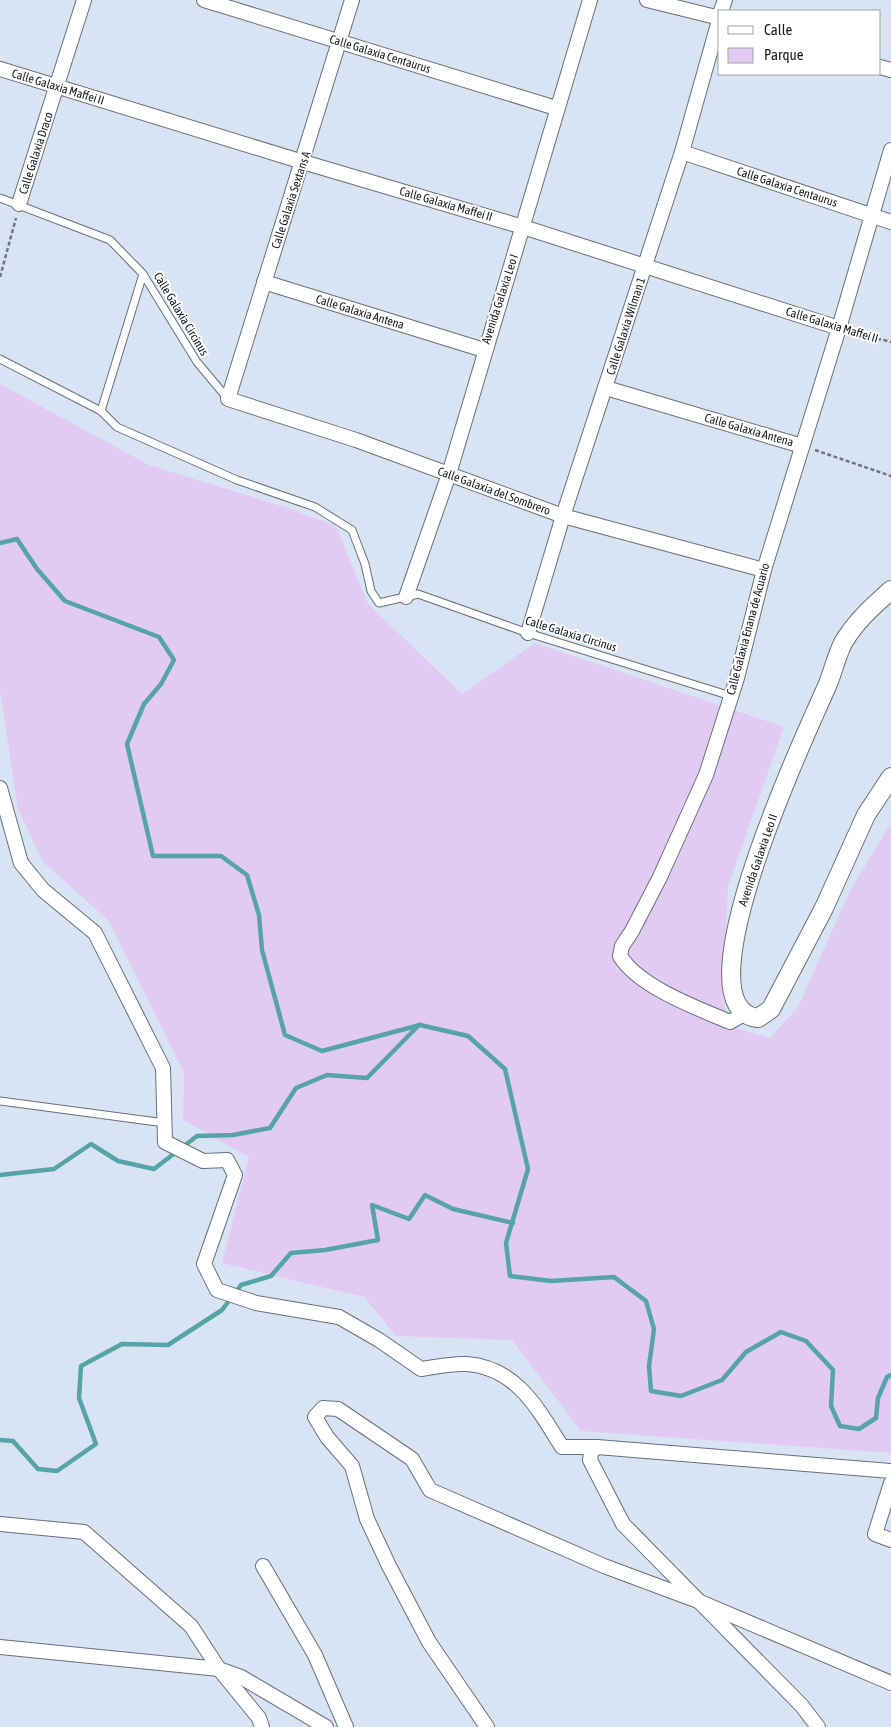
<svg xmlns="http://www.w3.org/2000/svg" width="891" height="1727" font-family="'Asap Condensed',sans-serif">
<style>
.green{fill:#e1cbf2}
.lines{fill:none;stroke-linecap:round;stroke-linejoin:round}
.stream{stroke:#56a4a5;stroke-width:4.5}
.service-casing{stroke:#65707d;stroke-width:9}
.minor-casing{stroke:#65707d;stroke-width:16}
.tertiary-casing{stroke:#65707d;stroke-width:20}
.path{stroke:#6e7680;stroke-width:2.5;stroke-dasharray:4 2.5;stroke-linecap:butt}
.service{stroke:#fff;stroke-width:7}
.minor{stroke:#fff;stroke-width:14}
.tertiary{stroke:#fff;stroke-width:18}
.labels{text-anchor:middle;stroke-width:4;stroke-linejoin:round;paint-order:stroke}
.street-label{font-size:12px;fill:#151a1f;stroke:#fff}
</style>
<rect width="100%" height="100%" fill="#d8e4f4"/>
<!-- green -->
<polygon class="green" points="0,384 149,465 285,507 336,526 368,604 462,694 535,643 784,727 728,886 723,998 729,1026 770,1038 798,1007 850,891 891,823 891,1453 581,1431 512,1340 396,1336 364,1297 222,1263 249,1157 183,1120 184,1073 109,921 43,862 18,809 0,690"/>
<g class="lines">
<!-- stream -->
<g class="stream">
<polyline points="0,543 17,539 37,569 65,601 159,637 174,660 161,684 144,704 127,744 153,856 221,856 247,875 259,915 262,950 285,1035 322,1051 420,1025 468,1036 505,1069 528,1169 506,1243 510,1276 551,1281 614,1277 646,1301 654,1329 649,1366 651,1391 681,1396 722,1380 746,1352 781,1332 806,1341 833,1370 831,1406 840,1426 859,1429 876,1418 878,1398 887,1377 891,1375"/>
<polyline points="0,1175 54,1169 91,1144 118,1161 154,1169 197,1136 233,1135 270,1128 296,1088 327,1075 367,1078 419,1025"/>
<polyline points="238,1289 241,1285 271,1276 291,1253 325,1250 378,1240 372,1205 409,1219 425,1195 453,1209 513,1223"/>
<polyline points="0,1440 13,1441 38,1469 57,1471 96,1444 79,1398 81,1366 122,1344 168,1345 222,1310 228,1302"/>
</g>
<defs>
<g id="service">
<polyline points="0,198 110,240 143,274 197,362 228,399"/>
<polyline points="0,359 101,411 117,427 237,480 315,507 352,530 365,564 371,591 379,603 418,594 528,633 731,696"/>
<polyline points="101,411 143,274"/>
<polyline points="0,1101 165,1123"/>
</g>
<g id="minor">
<polyline points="204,0 556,108"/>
<polyline points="352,0 228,399 356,440 563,516 764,570"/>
<polyline points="647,0 720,18"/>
<polyline points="721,11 725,0"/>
<polyline points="880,67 891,70"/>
<polyline points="0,69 303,162 523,227 839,328"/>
<polyline points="682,152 891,222"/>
<polyline points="19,204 84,0"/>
<polyline points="264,282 484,350"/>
<polyline points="606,388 802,446"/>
<polyline points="406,597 449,474 590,0"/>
<polyline points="528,633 563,516 682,152 720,17"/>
<path d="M0 788 21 863 43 890 95 933 163 1068 165 1142 203 1161 227 1160 235 1175 204 1264 217 1290 256 1303 339 1317 379 1340 421 1369C435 1367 452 1363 467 1364 517 1368 538 1409 562 1447H597L891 1471"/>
<path d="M744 1014 730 1022C697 1008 639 987 620 956L622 946 632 931 660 877 706 775 737 678 764 570 839 328 891 150"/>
<polyline points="597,1447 591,1452 590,1460 623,1524 802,1706 818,1727"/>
<polyline points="891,1483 875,1534 891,1540"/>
<polyline points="0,1524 84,1532 191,1626 219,1669 259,1718 262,1727"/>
<polyline points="263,1566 315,1655 346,1727"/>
<polyline points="0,1647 219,1669 241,1677 326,1727"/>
<polyline points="487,1727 429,1642 389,1566 367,1519 352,1466 327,1437 315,1417 323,1408 338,1409 412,1459 430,1490 604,1566 698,1601 891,1683"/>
</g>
<path id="tertiary" d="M891 590C873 606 855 622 843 643 836 657 833 672 827 686 809 727 675 1010 758 1018L771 1009 824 908 866 815 891 777"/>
</defs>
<!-- service casing -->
<use href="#service" class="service-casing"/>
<!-- minor casing -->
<use href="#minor" class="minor-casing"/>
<!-- tertiary casing -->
<use href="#tertiary" class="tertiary-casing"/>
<!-- path -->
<g class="path">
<polyline points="0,277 16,218"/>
<polyline points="852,332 891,342"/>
<polyline points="815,450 891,476"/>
</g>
<!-- service -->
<use href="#service" class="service"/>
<!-- minor -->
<use href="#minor" class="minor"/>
<!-- tertiary -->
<use href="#tertiary" class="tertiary"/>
</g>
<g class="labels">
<!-- street labels -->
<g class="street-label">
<text transform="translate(380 54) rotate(17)" y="4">Calle Galaxia Centaurus</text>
<text transform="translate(58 87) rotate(17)" y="4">Calle Galaxia Maffei II</text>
<text transform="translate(36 153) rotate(-72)" y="4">Calle Galaxia Draco</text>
<text transform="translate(787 187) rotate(18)" y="4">Calle Galaxia Centaurus</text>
<text transform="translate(291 200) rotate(-72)" y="4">Calle Galaxia Sextans A</text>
<text transform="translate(446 204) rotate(16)" y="4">Calle Galaxia Maffei II</text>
<text transform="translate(500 299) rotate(-72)" y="4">Avenida Galaxia Leo I</text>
<text transform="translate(360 312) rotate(17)" y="4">Calle Galaxia Antena</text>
<text transform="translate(181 314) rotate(59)" y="4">Calle Galaxia Circinus</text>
<text transform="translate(832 325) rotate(17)" y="4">Calle Galaxia Maffei II</text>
<text transform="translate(626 326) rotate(-72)" y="4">Calle Galaxia Wilman 1</text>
<text transform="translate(749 430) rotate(16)" y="4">Calle Galaxia Antena</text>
<text transform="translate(494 491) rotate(20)" y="4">Calle Galaxia del Sombrero</text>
<text transform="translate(748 629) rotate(-75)" y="4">Calle Galaxia Enana de Acuario</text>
<text transform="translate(571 634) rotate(17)" y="4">Calle Galaxia Circinus</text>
<text transform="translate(758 860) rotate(-71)" y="4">Avenida Galaxia Leo II</text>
</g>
</g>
<!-- legend -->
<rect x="718" y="10" width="162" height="65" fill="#ffffff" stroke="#a1a3a5"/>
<rect x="728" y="26" width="25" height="8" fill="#ffffff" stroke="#a1a3a5"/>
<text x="764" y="35" font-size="15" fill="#151a1f">Calle</text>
<rect x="728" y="48" width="25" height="15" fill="#e1cbf2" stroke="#a1a3a5"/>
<text x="764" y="60" font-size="15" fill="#151a1f">Parque</text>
</svg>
